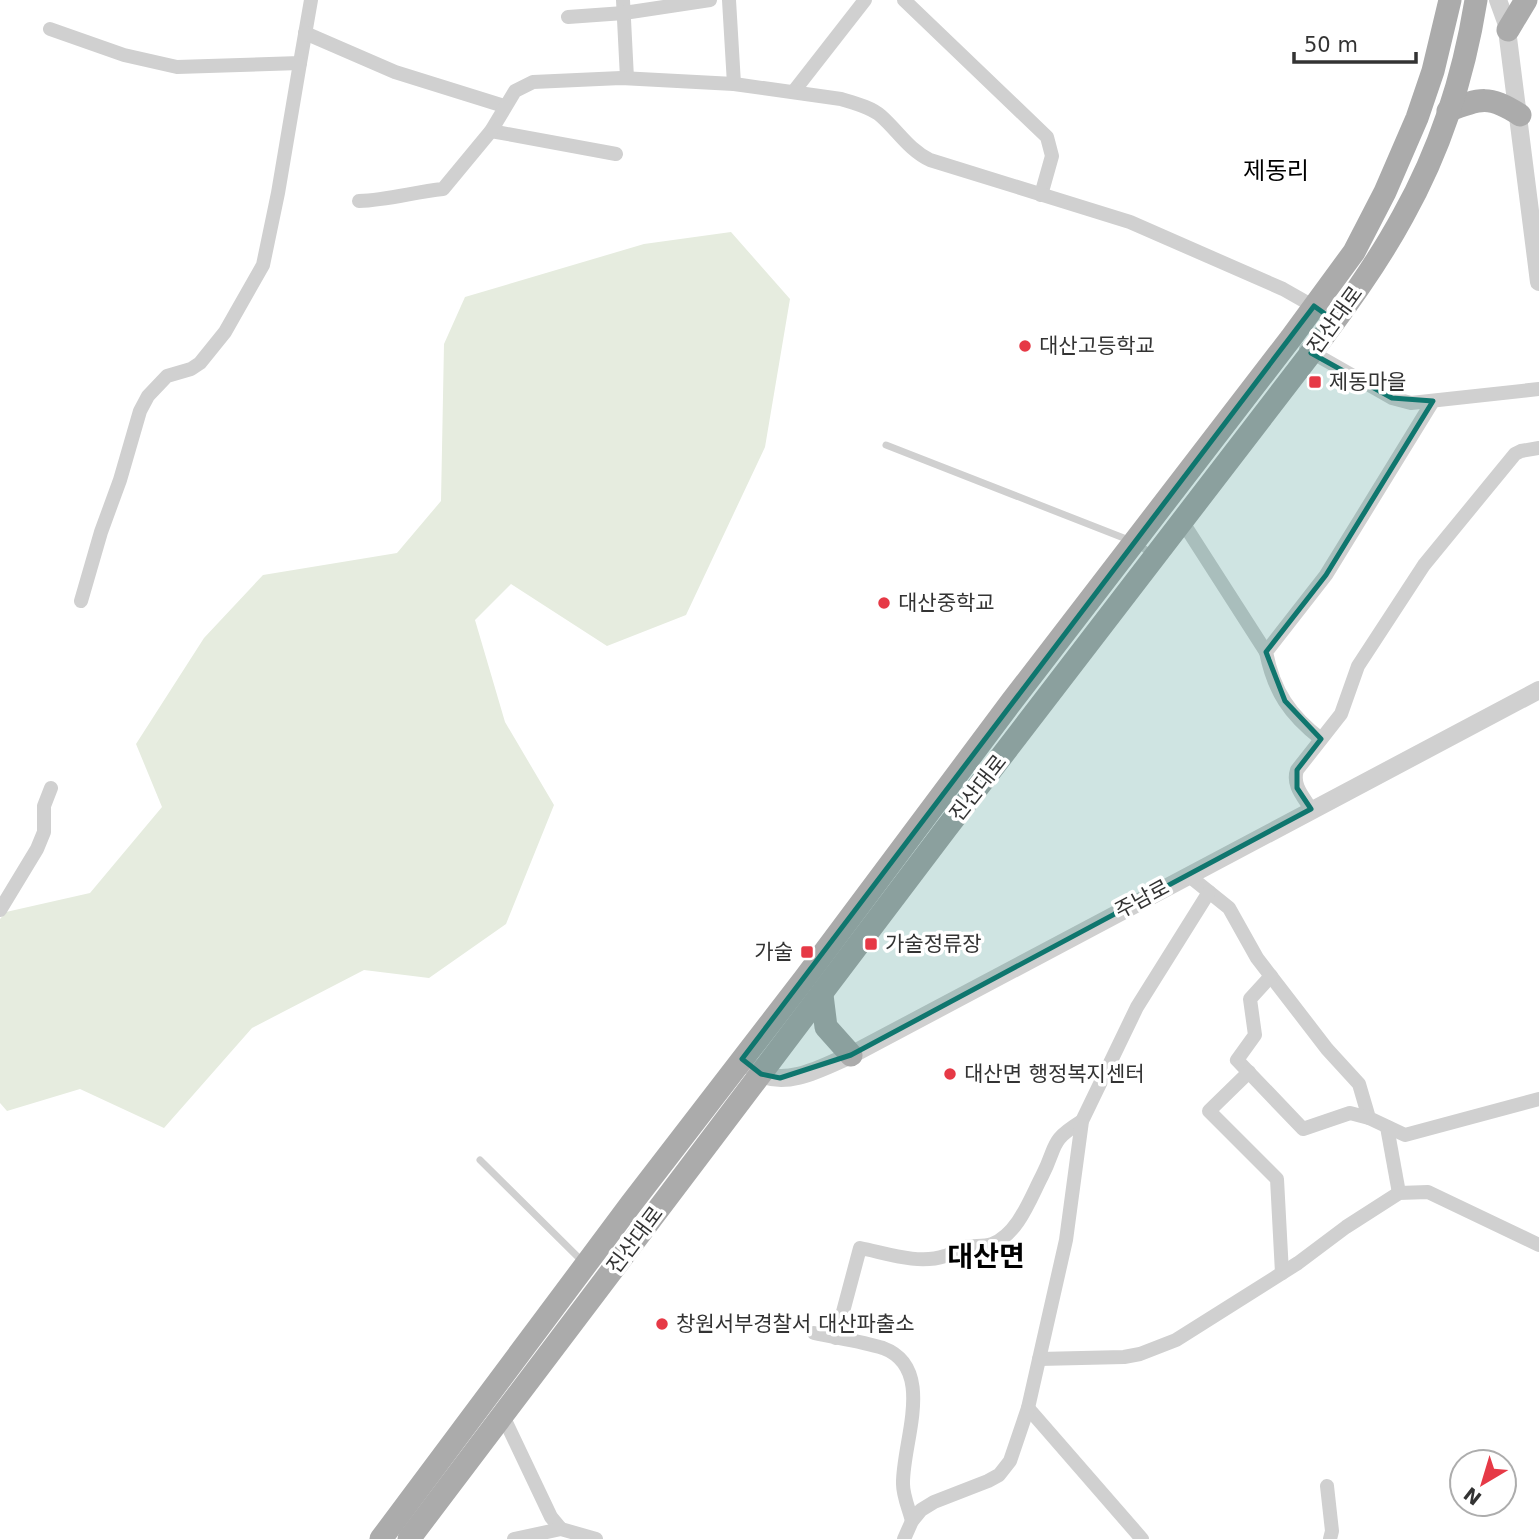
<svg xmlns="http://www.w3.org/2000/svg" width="1539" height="1539" font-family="'DejaVu Sans','Noto Sans KR',sans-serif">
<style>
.green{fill:#e6ecdf}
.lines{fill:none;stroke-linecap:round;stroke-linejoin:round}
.service{stroke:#d0d0d0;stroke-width:7}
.minor{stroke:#d0d0d0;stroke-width:14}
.tertiary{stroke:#d0d0d0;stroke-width:18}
.primary{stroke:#ababab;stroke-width:23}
.marked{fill:#0f766e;fill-opacity:0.2;stroke:#0f766e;stroke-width:5;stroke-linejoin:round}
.poi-dot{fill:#e63946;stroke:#fff;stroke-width:2.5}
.labels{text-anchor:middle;stroke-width:7;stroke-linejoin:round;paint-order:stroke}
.street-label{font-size:21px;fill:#333;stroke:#fff}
.poi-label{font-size:21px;fill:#333;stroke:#fff;text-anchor:start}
.quarter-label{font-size:24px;fill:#000;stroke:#fff}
.district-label{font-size:28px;font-weight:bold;fill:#000;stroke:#fff}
</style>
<rect width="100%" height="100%" fill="#fff"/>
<!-- green -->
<polygon class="green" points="731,232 790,299 765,447 686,615 607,646 511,584 475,620 505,722 554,805 506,924 429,978 364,970 252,1028 164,1128 80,1089 7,1111 0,1103 0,919 6,912 90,893 162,807 136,744 204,638 263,575 397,553 441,501 444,344 465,297 644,244"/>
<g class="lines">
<!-- service -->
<g class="service">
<polyline points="886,445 1134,542 1152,554"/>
<polyline points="480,1160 583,1262"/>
</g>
<!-- minor -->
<g class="minor">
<polyline points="623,0 627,78"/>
<polyline points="729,0 734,84"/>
<polyline points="904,0 1047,137 1052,156 1041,195"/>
<polyline points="568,17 624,13 710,0"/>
<polyline points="50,29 124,55 177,67 300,63 311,0"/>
<polyline points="305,33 395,72 504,106"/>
<polyline points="794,91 865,0"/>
<polyline points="491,131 616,154"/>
<path d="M359 201C388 200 414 192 443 189L491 131 515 91 533 82 621 78 734 84 841 99C854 103 871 107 881 116 898 131 909 150 930 160L1130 222 1283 289 1320 310"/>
<polyline points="1306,349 1392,398 1411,403 1539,389"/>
<polyline points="1182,521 1266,652"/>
<polyline points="81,601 101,532 120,480 140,411 148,396 167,376 191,369 200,363 225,332 263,265 278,193 300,63"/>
<path d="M1321 739C1290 715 1274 692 1266 652L1326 575 1433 401"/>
<path d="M1311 809C1303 796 1292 785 1297 770L1341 714 1358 666 1424 565 1515 454 1521 451 1539 448"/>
<polyline points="1188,875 1229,908 1257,958 1327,1049 1359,1084 1369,1118 1405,1135 1539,1099"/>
<polyline points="0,910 37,849 44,832 44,806 51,788"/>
<polyline points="1271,976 1250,999 1255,1035 1237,1060 1303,1129 1350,1113 1369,1118"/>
<polyline points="1249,1072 1209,1111 1277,1179 1282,1273"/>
<polyline points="1387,1127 1399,1193"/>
<path d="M814 1333C837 1338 861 1341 883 1348 937 1368 902 1443 903 1484 903 1496 909 1509 912 1521"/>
<path d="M836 1338 860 1248C886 1253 918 1265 945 1256 952 1254 958 1249 965 1247 973 1245 984 1247 992 1244 1018 1234 1030 1199 1042 1176 1058 1145 1048 1142 1082 1121"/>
<polyline points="1039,1359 1124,1357 1140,1354 1176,1340 1298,1263 1346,1227 1399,1193 1428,1192 1539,1245"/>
<polyline points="1028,1408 1142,1539"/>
<polyline points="503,1416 551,1517 561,1529"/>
<polyline points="1327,1486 1332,1531 1330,1539"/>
<polyline points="514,1539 561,1529 596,1539"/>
<polyline points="904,1539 912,1521 921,1510 934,1502 988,1481 999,1475 1010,1461 1028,1408 1066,1240 1082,1121 1137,1007 1209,892"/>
</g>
<!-- tertiary -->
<g class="tertiary">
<polyline points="1498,0 1506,22 1539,282"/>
<path d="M742 1059C747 1063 753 1069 759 1073 788 1088 825 1066 851 1055L1539 690"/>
</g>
<!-- primary -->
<g class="primary">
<polyline points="1508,30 1526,0"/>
<path d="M1448 111C1480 98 1490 95 1520 115"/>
<polyline points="822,995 826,1027 851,1055"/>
<polyline points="381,1539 631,1204 805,978 1012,701 1291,338 1354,252 1385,192 1417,118 1433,71 1450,0"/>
<path d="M409 1539 945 830 1311 353C1344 309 1377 264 1403 216 1440 150 1464 75 1476 0"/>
</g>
</g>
<!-- marked area -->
<path class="marked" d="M1314 306 1335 321 1311 353 1392 398 1433 401 1326 575 1266 652 1285 701 1321 739 1297 770V788L1311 809 851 1055 780 1078 761 1074 742 1059Z"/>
<!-- markers -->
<g class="poi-dot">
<circle cx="1025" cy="346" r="7"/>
<rect x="1308" y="375" width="14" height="14" rx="3.5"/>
<circle cx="884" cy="603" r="7"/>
<rect x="864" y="937" width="14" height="14" rx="3.5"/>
<rect x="800" y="945" width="14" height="14" rx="3.5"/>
<circle cx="950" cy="1074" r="7"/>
<circle cx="662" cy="1324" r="7"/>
</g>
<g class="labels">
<!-- street labels -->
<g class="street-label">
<text transform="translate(1335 320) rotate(-54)" y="7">진산대로</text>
<text transform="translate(978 788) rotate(-52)" y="7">진산대로</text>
<text transform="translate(1142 899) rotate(-28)" y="7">주남로</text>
<text transform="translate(635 1240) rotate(-53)" y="7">진산대로</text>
</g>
<!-- poi labels -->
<g class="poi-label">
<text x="1039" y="353">대산고등학교</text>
<text x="1329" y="389">제동마을</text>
<text x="898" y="610">대산중학교</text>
<text x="885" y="951">가술정류장</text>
<text x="793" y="959" text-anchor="end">가술</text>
<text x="964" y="1081">대산면 행정복지센터</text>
<text x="676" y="1331">창원서부경찰서 대산파출소</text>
</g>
<!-- quarter labels -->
<g class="quarter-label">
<text x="1276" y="179">제동리</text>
</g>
<!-- district labels -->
<g class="district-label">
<text x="986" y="1266">대산면</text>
</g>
</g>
<!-- north arrow -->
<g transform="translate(1483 1483) rotate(218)"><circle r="33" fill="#ffffff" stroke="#adadad" stroke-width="2"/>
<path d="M0-5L12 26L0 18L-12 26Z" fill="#e63946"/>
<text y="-10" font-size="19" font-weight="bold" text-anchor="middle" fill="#333333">N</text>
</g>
<!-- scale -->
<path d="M1294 52v10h122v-10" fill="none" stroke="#333333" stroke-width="3.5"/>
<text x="1304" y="52" font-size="21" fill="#333333" stroke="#ffffff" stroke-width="5" paint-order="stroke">50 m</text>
</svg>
